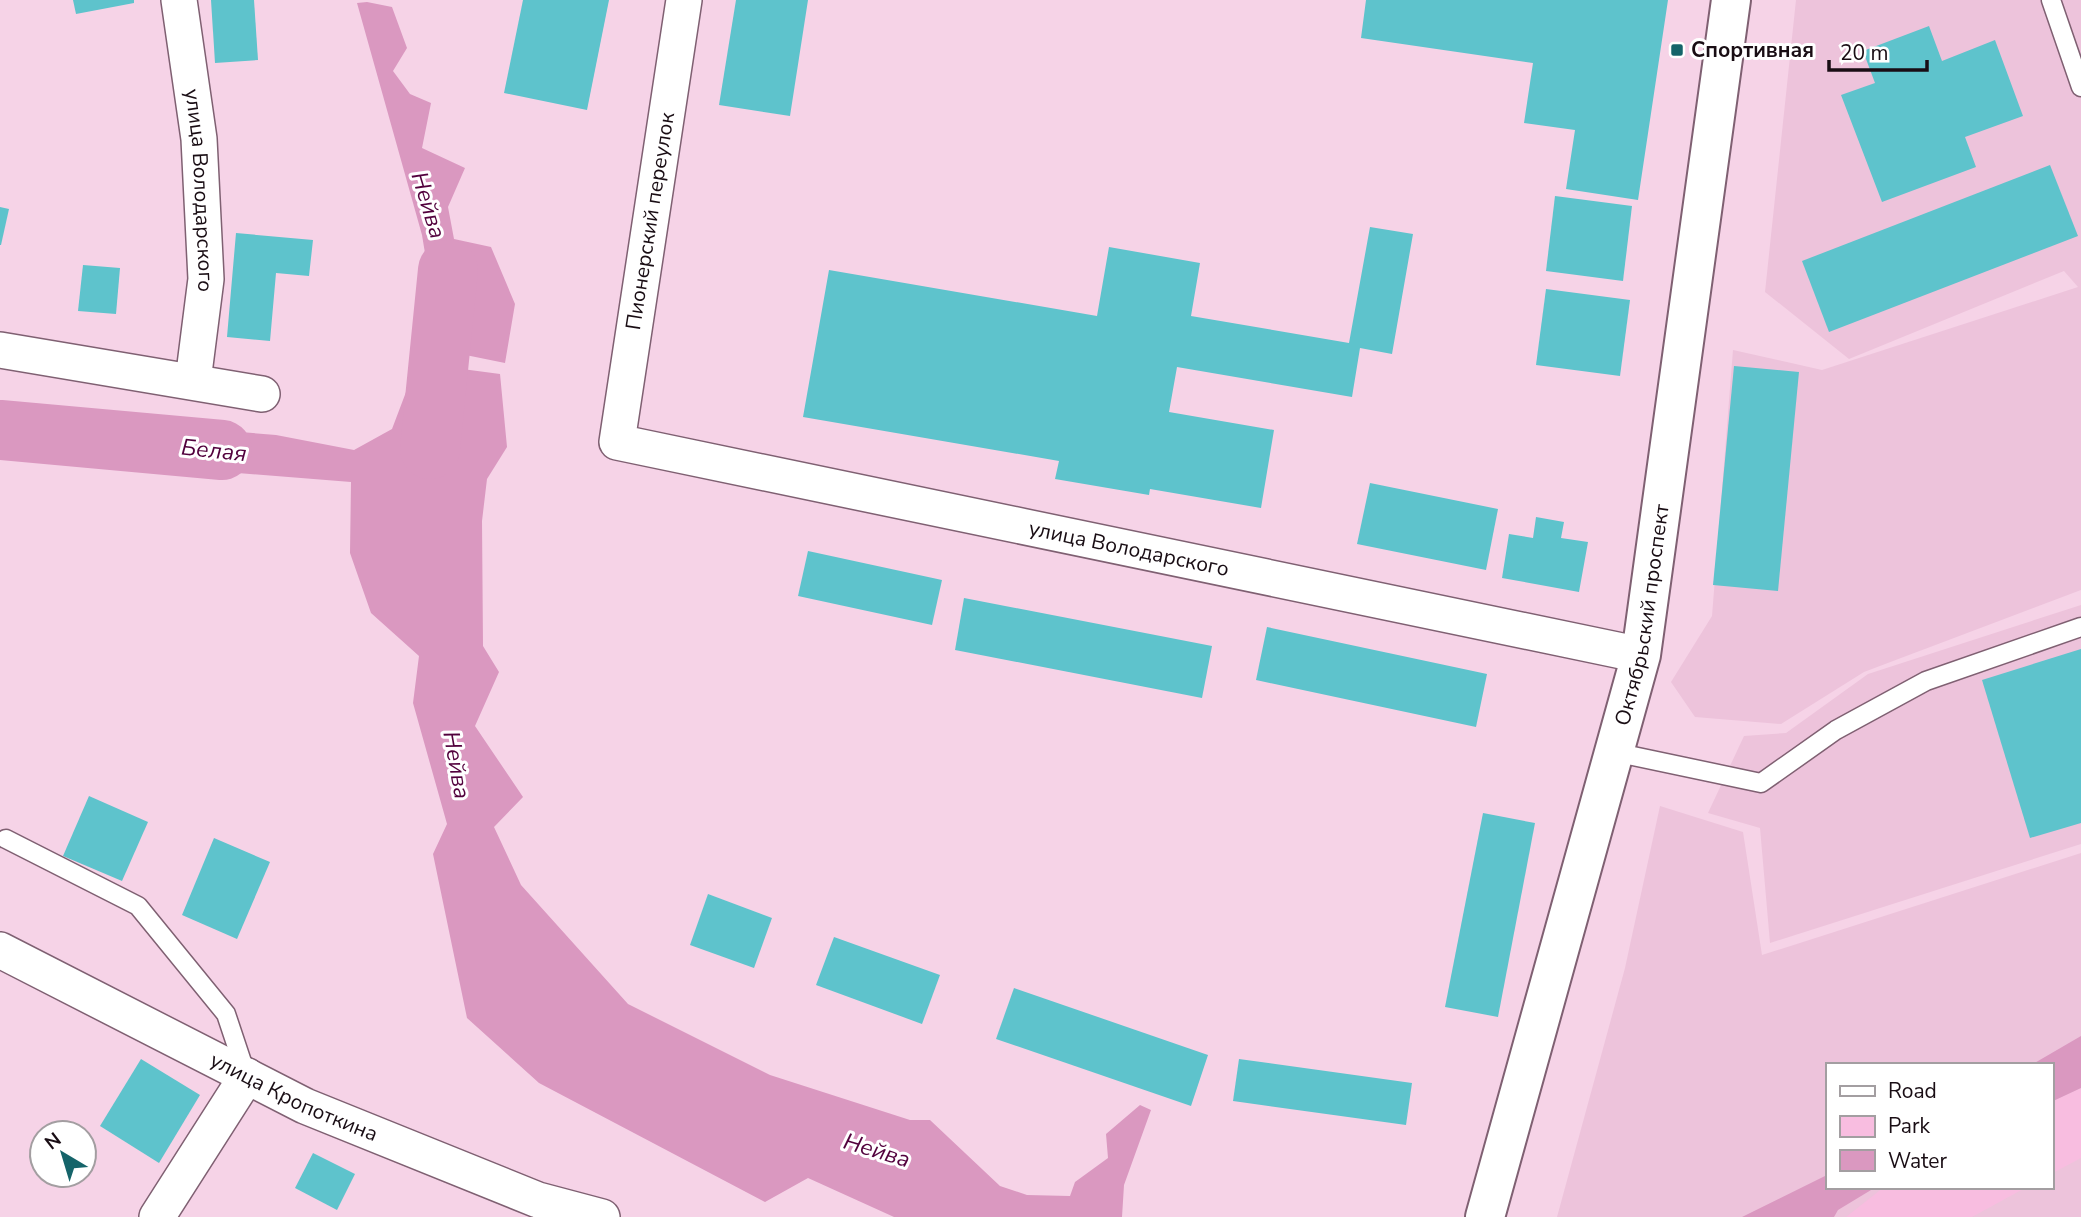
<svg xmlns="http://www.w3.org/2000/svg" width="2081" height="1217" font-family="'Nunito Sans',sans-serif">
<style>
.built{fill:#edc3db;fill-rule:evenodd}
.green{fill:#f8bde0}
.water{fill:#da98c0}
.lines{fill:none;stroke-linecap:round;stroke-linejoin:round}
.river{stroke:#da98c0;stroke-width:60}
.building{fill:#5ec3cc}
.service-casing{stroke:#7f6072;stroke-width:21}
.minor-casing{stroke:#7f6072;stroke-width:38}
.primary-casing{stroke:#7f6072;stroke-width:42}
.service{stroke:#fff;stroke-width:18}
.minor{stroke:#fff;stroke-width:35}
.primary{stroke:#fff;stroke-width:38}
.poi-dot{fill:#15646a;stroke:#fff;stroke-width:2.5}
.labels{text-anchor:middle;stroke-width:6;stroke-linejoin:round;paint-order:stroke}
.poi-label{font-size:21px;font-weight:bold;fill:#190d14;stroke:#fff;text-anchor:start}
.street-label{font-size:21px;fill:#190d14;stroke:#fff}
.water-label{font-size:23px;font-style:italic;fill:#52013d;stroke:#fff}
</style>
<rect width="100%" height="100%" fill="#f6d3e7"/>
<!-- built -->
<g class="built">
<polygon points="1796,0 2081,0 2081,590 1864,672 1781,724 1695,717 1671,682 1712,616 1733,350 1822,370 2078,287 2064,271 1849,359 1765,292"/>
<polygon points="2081,605 2081,844 1770,943 1760,828 1708,813 1744,736 1786,733 1868,674"/>
<path d="M1660 806 1743 832 1762 955 2081 853V1217H1557L1625 968ZM1827 1065H2051V1187H1827Z"/>
</g>
<!-- green -->
<g class="green">
<polygon points="2081,1088 2081,1158 2051,1174 2051,1102"/>
<polygon points="1884,1187 2027,1187 1972,1217 1846,1217"/>
</g>
<!-- water -->
<g class="water">
<polygon points="367,2 392,7 407,48 393,71 410,94 431,103 422,148 465,168 448,207 454,239 491,247 515,304 505,363 441,350 422,235 357,3"/>
<polygon points="417,363 500,374 507,447 487,479 482,521 483,646 499,672 475,726 523,797 494,827 521,885 628,1004 770,1075 910,1120 930,1120 1000,1186 1027,1195 1070,1196 1075,1182 1108,1158 1106,1134 1140,1105 1151,1110 1124,1185 1122,1217 894,1217 808,1178 765,1202 539,1083 467,1018 433,854 447,824 413,703 419,656 371,613 350,553 351,482 176,468 143,442 166,426 276,435 354,450 392,429"/>
<polygon points="2081,1036 2081,1088 2051,1102 2051,1065 2031,1065"/>
<polygon points="1827,1175 1827,1187 1876,1187 1838,1210 1834,1217 1742,1217"/>
</g>
<g class="lines">
<!-- river -->
<g class="river">
<polyline points="0,430 222,450"/>
<polyline points="430,449 448,270"/>
</g>
</g>
<!-- building -->
<g class="building">
<polygon points="73,0 134,0 134,3 76,14"/>
<polygon points="211,0 254,0 258,60 215,63"/>
<polygon points="523,0 609,0 587,110 504,93"/>
<polygon points="736,0 808,0 790,116 719,105"/>
<polygon points="1366,0 1668,0 1638,200 1566,189 1575,130 1524,123 1533,63 1361,38"/>
<polygon points="1929,26 1942,61 1995,40 2023,116 1965,137 1976,167 1882,202 1841,95 1875,83 1863,51"/>
<polygon points="2050,165 2078,236 1829,332 1802,261"/>
<polygon points="1555,196 1632,206 1623,281 1546,271"/>
<polygon points="0,207 9,209 1,245 0,245"/>
<polygon points="1370,227 1413,234 1392,354 1360,348 1352,397 1177,367 1169,412 1274,430 1261,508 1150,489 1149,495 1055,479 1059,461 803,417 829,270 1097,316 1109,247 1200,263 1191,316 1349,343"/>
<polygon points="236,233 313,240 309,276 276,273 270,341 227,337"/>
<polygon points="83,265 120,268 116,314 78,311"/>
<polygon points="1546,289 1630,300 1620,376 1536,365"/>
<polygon points="1734,366 1799,372 1778,591 1713,585"/>
<polygon points="1370,483 1498,509 1486,570 1357,544"/>
<polygon points="1536,517 1564,522 1561,538 1588,542 1579,592 1502,578 1509,534 1533,538"/>
<polygon points="808,551 942,580 932,625 798,596"/>
<polygon points="964,598 1212,646 1202,698 955,650"/>
<polygon points="1267,627 1487,674 1476,727 1256,680"/>
<polygon points="2081,649 2081,823 2030,838 1982,680"/>
<polygon points="89,796 148,822 122,881 63,856"/>
<polygon points="1483,813 1535,823 1498,1017 1445,1007"/>
<polygon points="214,838 270,862 237,939 182,915"/>
<polygon points="708,894 772,918 754,968 690,945"/>
<polygon points="834,937 940,975 922,1024 816,985"/>
<polygon points="1014,988 1208,1055 1191,1106 996,1039"/>
<polygon points="141,1059 200,1095 159,1163 100,1126"/>
<polygon points="1239,1059 1412,1083 1406,1125 1233,1101"/>
<polygon points="313,1153 355,1174 337,1210 295,1188"/>
</g>
<g class="lines">
<defs>
<g id="service">
<polyline points="2051,0 2081,87"/>
<polyline points="1614,752 1761,783 1836,730 1926,681 2081,627"/>
<polyline points="6,839 138,906 226,1014 246,1074"/>
</g>
<g id="minor">
<path id="s1" d="M179 0 199 139 206 279 193 381"/>
<path id="s2" d="M684 0 617 442 1641 655"/>
<polyline points="0,350 262,394"/>
<path id="s3" d="M0 950 305 1106 538 1200 602 1217"/>
<polyline points="157,1217 247,1076"/>
</g>
<g id="primary">
<path id="s4" d="M1485 1217 1641 655 1731 0"/>
</g>
</defs>
<!-- service casing -->
<use href="#service" class="service-casing"/>
<!-- minor casing -->
<use href="#minor" class="minor-casing"/>
<!-- primary casing -->
<use href="#primary" class="primary-casing"/>
<!-- service -->
<use href="#service" class="service"/>
<!-- minor -->
<use href="#minor" class="minor"/>
<!-- primary -->
<use href="#primary" class="primary"/>
</g>
<!-- markers -->
<rect class="poi-dot" x="1670" y="43" width="14" height="14" rx="3.5"/>
<g class="labels">
<!-- poi labels -->
<g class="poi-label">
<text x="1691" y="57">Спортивная</text>
</g>
<!-- street labels -->
<g class="street-label">
<text dy="7" stroke="none"><textPath href="#s1" startOffset="192">улица Володарского</textPath></text>
<text transform="translate(650 221) rotate(-81)" y="7">Пионерский переулок</text>
<text dy="7" stroke="none"><textPath href="#s2" startOffset="970">улица Володарского</textPath></text>
<text dy="7" stroke="none"><textPath href="#s4" startOffset="623">Октябрьский проспект</textPath></text>
<text dy="7" stroke="none"><textPath href="#s3" startOffset="329">улица Кропоткина</textPath></text>
</g>
<!-- water labels -->
<g class="water-label">
<text transform="translate(429 205) rotate(73)" y="8">Нейва</text>
<text transform="translate(214 450) rotate(6)" y="8">Белая</text>
<text transform="translate(457 765) rotate(80)" y="8">Нейва</text>
<text transform="translate(877 1150) rotate(17)" y="8">Нейва</text>
</g>
</g>
<!-- legend -->
<rect x="1826" y="1063" width="228" height="126" fill="#ffffff" stroke="#a39ea1" stroke-width="2"/>
<rect x="1840" y="1086" width="35" height="10" fill="#ffffff" stroke="#a39ea1" stroke-width="2"/>
<text x="1888" y="1098" font-size="21" fill="#190d14">Road</text>
<rect x="1840" y="1116" width="35" height="21" fill="#f8bde0" stroke="#a39ea1" stroke-width="2"/>
<text x="1888" y="1133" font-size="21" fill="#190d14">Park</text>
<rect x="1840" y="1150" width="35" height="21" fill="#da98c0" stroke="#a39ea1" stroke-width="2"/>
<text x="1888" y="1168" font-size="21" fill="#190d14">Water</text>
<!-- north arrow -->
<g transform="translate(63 1154) rotate(322)"><circle r="33" fill="#ffffff" stroke="#a39ea1" stroke-width="2"/>
<path d="M0-5L12 26L0 18L-12 26Z" fill="#15646a"/>
<text y="-10" font-size="19" font-weight="bold" text-anchor="middle" fill="#190d14">N</text>
</g>
<!-- scale -->
<path d="M1829 60v10h98v-10" fill="none" stroke="#190d14" stroke-width="3.5"/>
<text x="1840" y="60" font-size="21" fill="#190d14" stroke="#ffffff" stroke-width="5" paint-order="stroke">20 m</text>
</svg>
